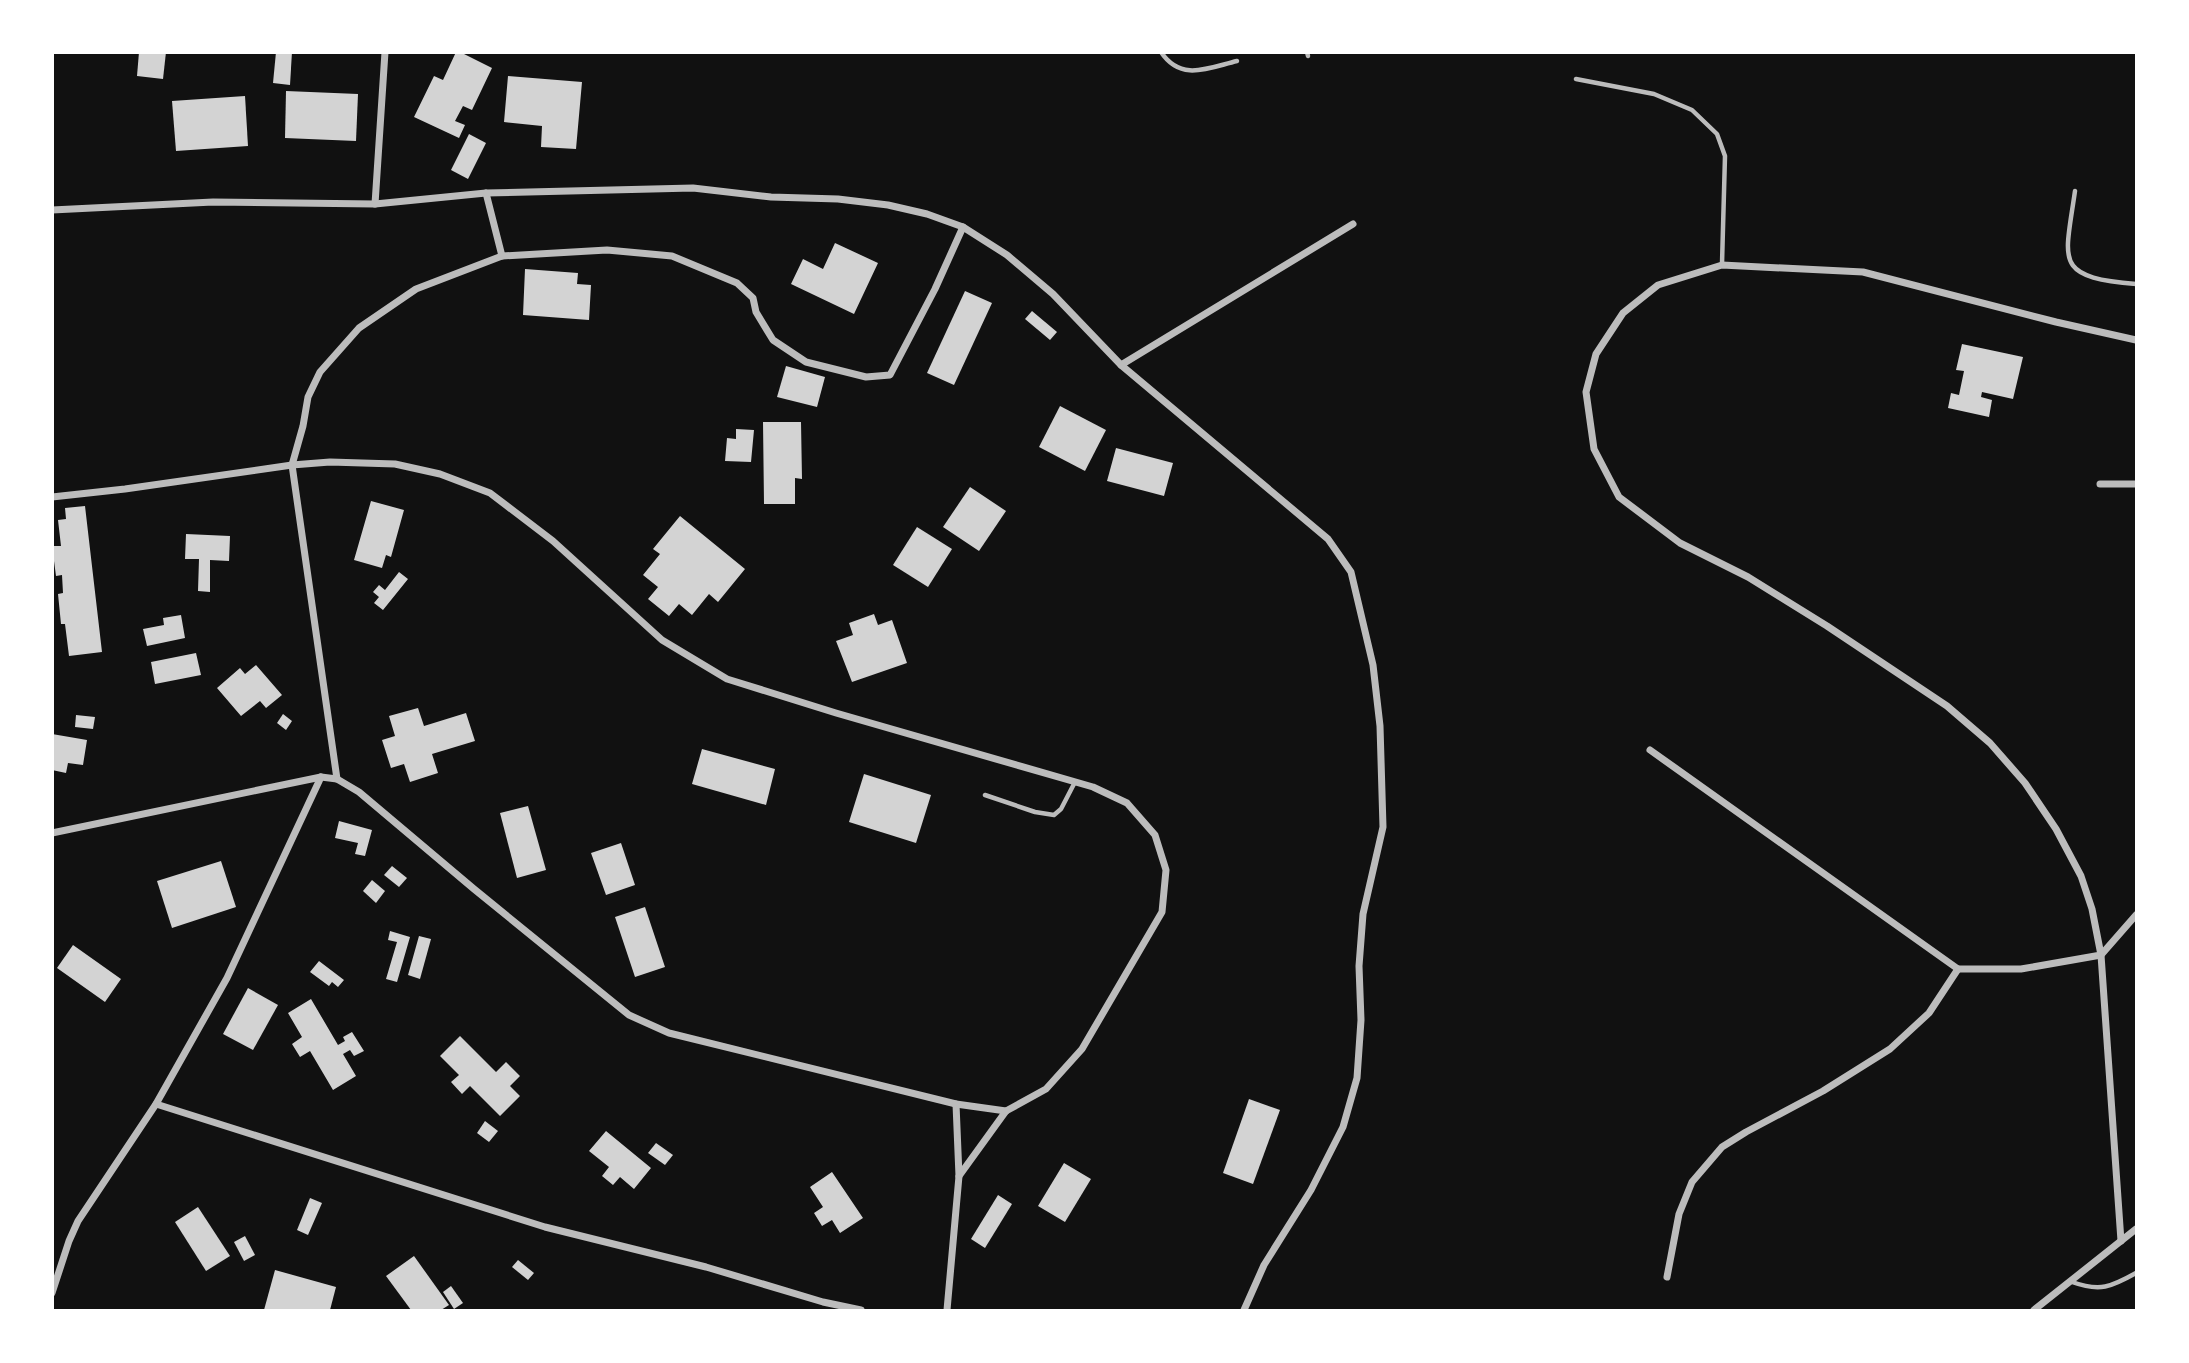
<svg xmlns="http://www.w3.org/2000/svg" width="2189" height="1363" font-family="'Nunito Sans',sans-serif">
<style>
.building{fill:#d3d3d3}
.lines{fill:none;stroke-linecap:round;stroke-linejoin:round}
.service{stroke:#bcbcbc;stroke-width:4.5}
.minor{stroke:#bcbcbc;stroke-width:7}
</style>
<rect width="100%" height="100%" fill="#111"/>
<!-- building -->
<g class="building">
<polygon points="139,52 166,52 163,79 137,76"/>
<polygon points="276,52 292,52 290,85 273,83"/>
<polygon points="456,52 460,52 492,68 472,110 463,106 455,121 465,125 459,138 414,117 434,76 443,80"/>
<polygon points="508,76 582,82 576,149 541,147 542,126 504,122"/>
<polygon points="286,91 358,94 356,141 285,138"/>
<polygon points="245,96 248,146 176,151 172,101"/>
<polygon points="469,134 486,143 468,179 451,170"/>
<polygon points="835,243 878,263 854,314 791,284 803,259 823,269"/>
<polygon points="525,269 578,273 577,284 591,285 589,320 523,315"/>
<polygon points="965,291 992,303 954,385 927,373"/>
<polygon points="1032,311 1057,332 1050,340 1025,319"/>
<polygon points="1962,344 2023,357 2013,399 1982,392 1981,397 1992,400 1989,417 1948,408 1951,393 1959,395 1964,371 1956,370"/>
<polygon points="786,366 825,377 817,407 777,397"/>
<polygon points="1060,406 1106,430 1085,471 1039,447"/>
<polygon points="763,422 801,422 802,479 795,478 795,504 764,504"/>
<polygon points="736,429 754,430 751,462 725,461 727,438 736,439"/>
<polygon points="1116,448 1173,463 1164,496 1107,481"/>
<polygon points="970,487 1006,511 979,551 943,527"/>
<polygon points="371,501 404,510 391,557 386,555 382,568 354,560"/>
<polygon points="85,506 102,652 69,656 65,624 61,624 58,594 63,593 62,575 56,576 52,546 61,546 58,520 66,519 65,508"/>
<polygon points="680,516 745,569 718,602 709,594 692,615 679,604 669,616 648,599 658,587 643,575 660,554 653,549"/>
<polygon points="917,527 952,549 928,587 893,565"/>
<polygon points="186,534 230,536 229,561 210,560 210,592 198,591 199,559 185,559"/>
<polygon points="399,572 408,579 383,610 374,603 379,597 373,592 379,585 385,590"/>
<polygon points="874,614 878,625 892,620 907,663 852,682 836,641 853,635 849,623"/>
<polygon points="181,615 185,638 147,646 143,629 164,625 163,618"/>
<polygon points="196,653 201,675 155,684 151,662"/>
<polygon points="256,665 282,695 266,708 260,701 241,716 217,688 240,668 245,674"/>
<polygon points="418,708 424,726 466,713 475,741 432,754 438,773 410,782 404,764 391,768 382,740 395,736 389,716"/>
<polygon points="283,714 292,721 286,730 277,723"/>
<polygon points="76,715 95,717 93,729 75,727"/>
<polygon points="52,734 87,740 83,765 68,763 66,773 52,770"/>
<polygon points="702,749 775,769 766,805 692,784"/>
<polygon points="864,774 931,795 916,843 849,822"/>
<polygon points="528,806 546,870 517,878 500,813"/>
<polygon points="339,821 372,830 365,856 355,854 358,843 335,838"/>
<polygon points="621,843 635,885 606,895 591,853"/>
<polygon points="221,861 236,907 172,928 157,881"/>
<polygon points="392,866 407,878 399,887 384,875"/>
<polygon points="372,880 385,891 376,903 363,891"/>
<polygon points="645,907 665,967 635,977 615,917"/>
<polygon points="390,931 410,937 397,982 386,979 397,942 388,940"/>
<polygon points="419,936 431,939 420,979 408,975"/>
<polygon points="73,945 121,979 105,1002 57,968"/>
<polygon points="319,961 344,980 338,987 332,982 329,986 310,972"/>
<polygon points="248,988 278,1005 253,1050 223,1034"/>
<polygon points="311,999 338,1045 345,1041 343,1037 352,1032 364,1051 354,1056 350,1050 343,1054 356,1076 333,1090 310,1051 300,1057 292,1044 302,1037 288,1013"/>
<polygon points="460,1036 496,1072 506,1062 520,1076 510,1086 520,1096 500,1116 470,1086 462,1094 451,1082 459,1075 440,1056"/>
<polygon points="1249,1099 1280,1110 1253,1184 1223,1173"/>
<polygon points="485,1121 498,1131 489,1142 477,1133"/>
<polygon points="606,1131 651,1168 634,1189 620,1177 613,1185 602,1176 609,1167 589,1151"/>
<polygon points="656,1143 673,1155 665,1165 648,1153"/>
<polygon points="1064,1163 1091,1179 1065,1222 1038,1206"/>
<polygon points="832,1172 863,1218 840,1233 832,1220 822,1226 814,1213 823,1207 810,1187"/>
<polygon points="998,1195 1012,1204 985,1248 971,1239"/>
<polygon points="310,1198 322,1203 308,1235 297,1230"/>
<polygon points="198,1207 230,1256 206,1271 175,1222"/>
<polygon points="245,1236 255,1255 244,1261 234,1242"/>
<polygon points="414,1256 449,1305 441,1310 411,1310 386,1276"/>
<polygon points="518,1260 534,1273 528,1280 512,1267"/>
<polygon points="275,1270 336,1287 330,1310 264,1310"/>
<polygon points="451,1286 463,1303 454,1309 443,1292"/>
</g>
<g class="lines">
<!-- service -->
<g class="service">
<path d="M1161 52C1181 82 1208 68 1237 61"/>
<polyline points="1307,52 1308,56"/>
<polyline points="1576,79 1654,94 1692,110 1717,134 1725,156 1722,264"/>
<path d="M2075 191C2065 262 2053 277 2136 284"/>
<polyline points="985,795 1035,812 1054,815 1061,809 1075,782"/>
<path d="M2072 1282C2100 1292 2111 1287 2136 1273"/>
</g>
<!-- minor -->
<g class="minor">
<polyline points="486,193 502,256"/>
<polyline points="375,204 385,52"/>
<polyline points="52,210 213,202 375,204 486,193 693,188 771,197 838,199 888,205 927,214 963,227 1007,255 1053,294 1121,365 1328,539 1351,572 1373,665 1380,726 1383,827 1363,914 1359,966 1361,1020 1357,1078 1343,1127 1311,1190 1264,1265 1244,1310"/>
<polyline points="1121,365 1353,224"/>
<polyline points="2100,484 2136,484"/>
<polyline points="52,497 125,489 292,465 330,462 395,464 440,474 490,493 553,541 662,640 727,679 836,713 1093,787 1127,803 1155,835 1166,870 1162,912 1082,1049 1046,1089 1006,1111 959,1176"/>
<polyline points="1650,750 1958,969 2021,969 2101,955 2136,915"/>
<polyline points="337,779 292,465 303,426 308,397 320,372 359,328 416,289 502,256 607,250 672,256 737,283 753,298 756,312 773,340 806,362 866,377 890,375 935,289 963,227"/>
<polyline points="52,833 321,777 337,779 359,792 474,889 629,1015 669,1033 956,1104 1006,1111"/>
<polyline points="156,1104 545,1227 706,1267 823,1302 861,1310"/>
<polyline points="2121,1241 2101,955 2092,909 2081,876 2056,829 2025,783 1990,743 1947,706 1827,626 1748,577 1680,543 1619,497 1594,449 1586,392 1596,354 1623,313 1658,285 1722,265 1863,272 2056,322 2136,340"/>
<polyline points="1667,1277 1679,1214 1692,1182 1722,1147 1746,1132 1823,1091 1890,1049 1929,1013 1958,969"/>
<polyline points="52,1293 69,1241 78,1221 156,1104 227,978 321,777"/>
<polyline points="947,1310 959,1176 956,1104"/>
<polyline points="2034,1310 2136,1229"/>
</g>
</g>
<!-- border -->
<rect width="2189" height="1363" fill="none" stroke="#ffffff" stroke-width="108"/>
</svg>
